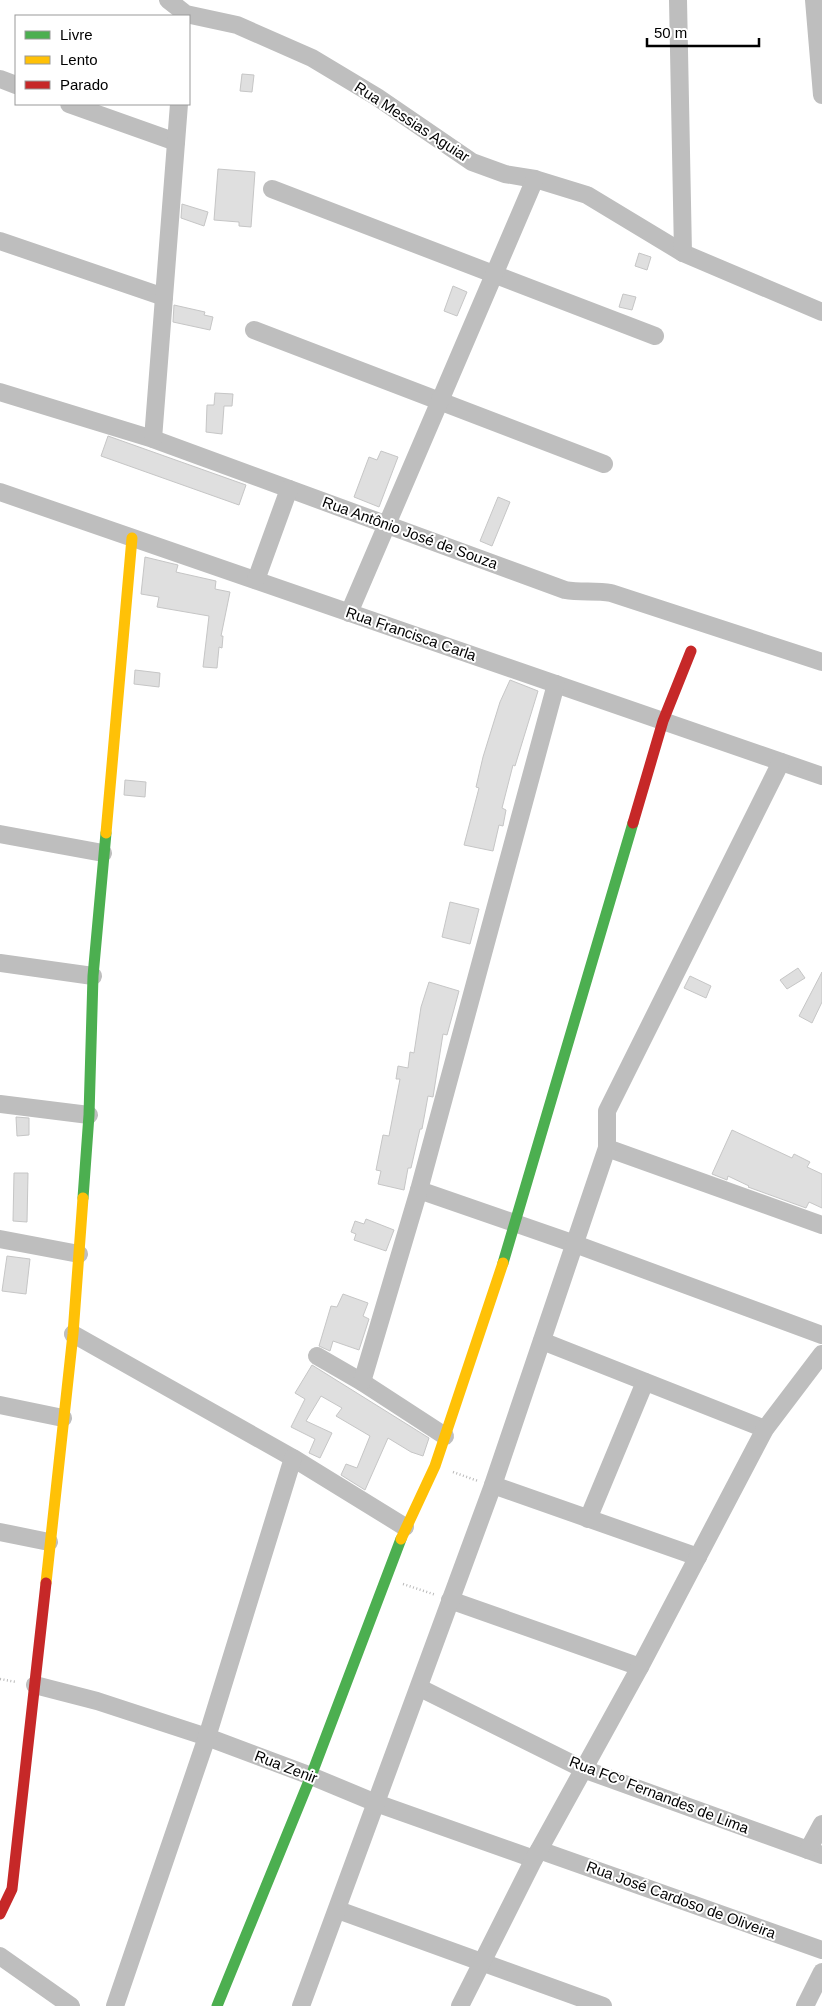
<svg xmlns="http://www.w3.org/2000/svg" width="822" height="2006" font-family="Helvetica,sans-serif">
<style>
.building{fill:#dfdfdf;stroke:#c6c6c6}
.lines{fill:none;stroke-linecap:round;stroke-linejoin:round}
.path{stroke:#b9b9b9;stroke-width:2.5;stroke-dasharray:1 2.5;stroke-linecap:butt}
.street{stroke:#bebebe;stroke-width:18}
.fast{stroke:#4caf50;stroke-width:11}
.slow{stroke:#ffc107;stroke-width:11}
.jam{stroke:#c62828;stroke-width:11}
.labels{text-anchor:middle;stroke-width:4;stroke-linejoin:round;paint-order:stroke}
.street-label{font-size:15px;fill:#000;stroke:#fff}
</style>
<rect width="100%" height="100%" fill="#fff"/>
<!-- building -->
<g class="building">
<polygon points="242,74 254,75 252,92 240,91"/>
<polygon points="218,169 255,172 251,227 239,226 239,222 214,220"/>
<polygon points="182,204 208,212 204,226 181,218"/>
<polygon points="639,253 651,257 647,270 635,266"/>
<polygon points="453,286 467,292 457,316 444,311"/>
<polygon points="623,294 636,297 632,310 619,307"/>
<polygon points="174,305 205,312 204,315 213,317 210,330 173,322"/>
<polygon points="215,393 233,394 232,406 224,406 222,434 206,432 207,405 214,405"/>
<polygon points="108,436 246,485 239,505 101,456"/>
<polygon points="381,451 398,457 379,507 354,497 369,457 377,460"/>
<polygon points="498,497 510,502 492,546 480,541"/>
<polygon points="145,557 178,565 176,572 216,581 215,589 230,592 221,636 223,636 222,648 219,647 217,668 203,667 209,616 157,607 159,597 141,594"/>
<polygon points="135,670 160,673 159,687 134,684"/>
<polygon points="510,680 538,691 515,766 513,765 502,808 506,810 503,826 499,825 493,851 464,845 479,788 476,787 483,757 500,702"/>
<polygon points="125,780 146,782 145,797 124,795"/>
<polygon points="450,902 479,909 470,944 442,937"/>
<polygon points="798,968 805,978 787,989 780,980"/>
<polygon points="822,972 822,1002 812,1023 799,1016"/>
<polygon points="690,976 711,986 706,998 684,988"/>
<polygon points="429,982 459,991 447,1035 443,1034 433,1097 428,1096 422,1129 420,1129 411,1168 408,1168 404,1190 378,1184 381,1171 376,1170 383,1135 389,1136 400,1079 396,1079 398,1066 408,1068 410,1052 414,1053 421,1007"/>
<polygon points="16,1117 29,1118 29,1135 17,1136"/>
<polygon points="732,1130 792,1158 794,1154 810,1162 807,1167 822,1174 822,1208 809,1202 806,1208 748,1187 749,1186 728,1176 727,1180 712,1174"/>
<polygon points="14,1173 28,1173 27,1222 13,1221"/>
<polygon points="366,1219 394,1230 386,1251 354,1240 356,1234 351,1232 355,1221 364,1224"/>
<polygon points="7,1256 30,1259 26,1294 2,1291"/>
<polygon points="343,1294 368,1303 363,1316 369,1319 359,1350 333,1341 330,1351 319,1346 331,1306 337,1307"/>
<polygon points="312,1365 429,1438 423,1456 411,1452 388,1438 365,1490 341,1475 346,1464 357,1468 370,1436 336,1416 342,1408 321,1396 306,1421 332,1433 320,1458 309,1453 315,1439 291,1427 305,1399 295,1393"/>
</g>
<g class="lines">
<!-- path -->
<g class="path">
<polyline points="453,1472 478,1481"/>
<polyline points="403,1584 436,1595"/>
<polyline points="0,1679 16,1682"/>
</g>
<!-- street -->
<g class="street">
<polyline points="168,0 186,14 237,25 312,58 377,97 472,162 505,174 535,179 587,195 683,253 822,312"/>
<polyline points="678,0 683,253"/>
<polyline points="814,0 822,95"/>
<polyline points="0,79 16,85"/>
<polyline points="69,104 176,142"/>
<polyline points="272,189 655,336"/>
<polyline points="0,241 164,297"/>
<polyline points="254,330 604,464"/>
<path d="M0 392 153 439 565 590C581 593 595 590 611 593L822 662"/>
<polyline points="153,439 179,104"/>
<polyline points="0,492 822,776"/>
<polyline points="256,580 289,489"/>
<polyline points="349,613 535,179"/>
<polyline points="0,834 103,853"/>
<polyline points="0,963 93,976"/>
<polyline points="0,1104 89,1115"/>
<polyline points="607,1148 822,1225"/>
<polyline points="419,1190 575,1244 822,1335"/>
<polyline points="0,1239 79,1254"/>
<polyline points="73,1334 293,1458 405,1527"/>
<polyline points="542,1341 765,1429"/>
<polyline points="317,1356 362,1382 445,1436"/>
<polyline points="362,1382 419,1190 556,684"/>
<polyline points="0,1405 63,1418"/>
<polyline points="493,1485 698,1557"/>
<polyline points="588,1519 645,1382"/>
<polyline points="0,1532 49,1542"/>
<polyline points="450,1600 640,1667"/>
<polyline points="35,1685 97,1701 207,1737 311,1776 376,1803 534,1859"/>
<polyline points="420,1688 583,1769 822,1855"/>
<polyline points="539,1850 822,1950"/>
<polyline points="808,1850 822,1824"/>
<polyline points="338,1910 603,2006"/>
<polyline points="0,1956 71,2006"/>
<polyline points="115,2006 207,1737 293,1458"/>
<polyline points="301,2006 493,1485 607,1148 607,1111 781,762"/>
<polyline points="460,2006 534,1859 640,1667 765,1429 822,1354"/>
<polyline points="805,2006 822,1972"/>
</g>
<!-- fast -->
<g class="fast">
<polyline points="83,1198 89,1115 93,976 106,833"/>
<polyline points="503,1263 633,823"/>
<polyline points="217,2006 311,1776 401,1539"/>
</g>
<!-- slow -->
<g class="slow">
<polyline points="106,833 132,538"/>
<polyline points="401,1539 435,1466 503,1263"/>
<polyline points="46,1583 73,1334 83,1198"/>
</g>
<!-- jam -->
<g class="jam">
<polyline points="633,823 663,721 691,651"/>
<polyline points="0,1914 12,1889 46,1583"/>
</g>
</g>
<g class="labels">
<!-- street labels -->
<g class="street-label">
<text transform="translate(412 122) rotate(33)" y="5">Rua Messias Aguiar</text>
<text transform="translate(410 533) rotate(20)" y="5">Rua Antônio José de Souza</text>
<text transform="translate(411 634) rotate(19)" y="5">Rua Francisca Carla</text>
<text transform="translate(286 1767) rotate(21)" y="5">Rua Zenir</text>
<text transform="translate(659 1795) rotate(21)" y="5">Rua FCº Fernandes de Lima</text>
<text transform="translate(681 1900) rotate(20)" y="5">Rua José Cardoso de Oliveira</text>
</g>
</g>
<!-- legend -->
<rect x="15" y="15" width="175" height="90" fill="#ffffff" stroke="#999999"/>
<rect x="25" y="31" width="25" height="8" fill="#4caf50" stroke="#999999"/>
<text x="60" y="40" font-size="15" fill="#000000">Livre</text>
<rect x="25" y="56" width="25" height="8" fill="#ffc107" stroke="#999999"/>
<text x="60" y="65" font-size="15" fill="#000000">Lento</text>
<rect x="25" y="81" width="25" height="8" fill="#c62828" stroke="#999999"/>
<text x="60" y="90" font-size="15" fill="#000000">Parado</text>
<!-- scale -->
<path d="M647 38v8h112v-8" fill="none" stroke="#000000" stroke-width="2.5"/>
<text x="654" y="38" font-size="15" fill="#000000" stroke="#ffffff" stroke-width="4" paint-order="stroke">50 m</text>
</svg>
